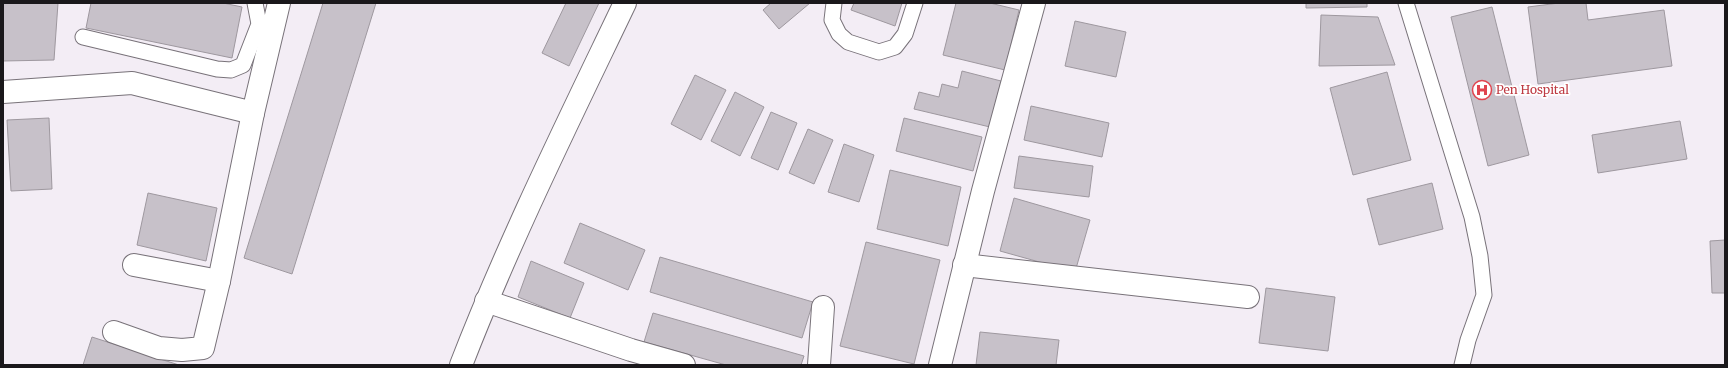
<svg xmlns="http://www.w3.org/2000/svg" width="1728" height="368" font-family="Merriweather,serif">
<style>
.building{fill:#c7c1c9;stroke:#9e989f}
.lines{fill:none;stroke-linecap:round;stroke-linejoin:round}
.lane-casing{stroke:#787279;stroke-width:17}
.street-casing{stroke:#787279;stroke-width:24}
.lane{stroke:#fff;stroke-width:15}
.street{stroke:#fff;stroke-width:22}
.labels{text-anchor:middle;stroke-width:3.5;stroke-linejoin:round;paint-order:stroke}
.health-label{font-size:12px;fill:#be3a42;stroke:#fff;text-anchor:start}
</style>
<rect width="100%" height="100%" fill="#f3edf5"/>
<!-- building -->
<g class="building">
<polygon points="3,3 58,3 54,60 3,61"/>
<polygon points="91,3 223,3 242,7 232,58 86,28"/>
<polygon points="323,3 376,3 292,274 244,258"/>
<polygon points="566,3 599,3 569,66 542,53"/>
<polygon points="771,3 810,3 779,29 763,10"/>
<polygon points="854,3 902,3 895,26 851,10"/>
<polygon points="956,3 990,3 1019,10 1005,70 943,55"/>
<polygon points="1306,3 1367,3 1367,7 1306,8"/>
<polygon points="1559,3 1586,3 1588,20 1664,10 1672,66 1538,84 1528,7"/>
<polygon points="1492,7 1529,155 1488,166 1451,17"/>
<polygon points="1321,15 1378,17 1395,65 1319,66"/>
<polygon points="1075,21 1126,32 1116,77 1065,66"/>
<polygon points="962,71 1001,81 990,127 914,109 919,92 939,97 942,84 958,88"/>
<polygon points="1387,72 1411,160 1353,175 1330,88"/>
<polygon points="695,75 726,90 701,140 671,124"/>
<polygon points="735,92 764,107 740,156 711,141"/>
<polygon points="1031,106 1109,123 1102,157 1024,140"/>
<polygon points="771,112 797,123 778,170 751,158"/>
<polygon points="49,118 52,189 11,191 7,120"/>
<polygon points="904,118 982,137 973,171 896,151"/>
<polygon points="1680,121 1687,159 1598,173 1592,135"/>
<polygon points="808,129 833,140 814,184 789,173"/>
<polygon points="844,144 874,155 859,202 828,192"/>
<polygon points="1019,156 1093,166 1089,197 1014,188"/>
<polygon points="890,170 961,187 948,246 877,229"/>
<polygon points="1432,183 1443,229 1379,245 1367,199"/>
<polygon points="148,193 217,208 206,261 137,245"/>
<polygon points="1014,198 1090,220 1075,272 1000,251"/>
<polygon points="580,223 645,250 628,290 564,263"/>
<polygon points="1725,240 1725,293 1712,293 1710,241"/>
<polygon points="866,242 940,260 914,364 840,346"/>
<polygon points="660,257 813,302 802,338 650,292"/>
<polygon points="531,261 584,283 570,318 518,297"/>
<polygon points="1266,288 1335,297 1328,351 1259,343"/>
<polygon points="653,313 804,356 801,365 726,365 644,342"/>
<polygon points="980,332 1059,340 1056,365 976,365"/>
<polygon points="92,337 179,365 83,365"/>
</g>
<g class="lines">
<defs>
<g id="lane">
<polyline points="834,3 832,20 839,34 848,42 879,52 895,47 905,34 915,3"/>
<polyline points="1406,3 1472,217 1480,256 1484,295 1468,340 1462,365"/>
<polyline points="83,37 217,69 231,70 243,65 259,24 255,3"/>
</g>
<g id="street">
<polyline points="3,92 132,83 253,113 279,3"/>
<polyline points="134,265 219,281"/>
<polyline points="964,265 1248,297"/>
<polyline points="486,301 631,350 684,365"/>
<polyline points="114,332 159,348 182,350 203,348 219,281 253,113"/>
<path d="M461 365C509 241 568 122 625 3"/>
<polyline points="819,365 823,307"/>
<polyline points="940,365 983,191 1034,3"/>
</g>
</defs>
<!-- lane casing -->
<use href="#lane" class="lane-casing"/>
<!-- street casing -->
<use href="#street" class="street-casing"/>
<!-- lane -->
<use href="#lane" class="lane"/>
<!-- street -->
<use href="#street" class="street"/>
</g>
<!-- icons -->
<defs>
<symbol id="hospital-ring" viewBox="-11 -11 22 22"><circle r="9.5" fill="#fff" stroke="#e0444e" stroke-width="1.5"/><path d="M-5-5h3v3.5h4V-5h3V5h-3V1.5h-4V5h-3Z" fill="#e0444e"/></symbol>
</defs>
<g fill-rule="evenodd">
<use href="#hospital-ring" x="1471" y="79" width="22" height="22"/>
</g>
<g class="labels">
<!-- health labels -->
<g class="health-label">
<text x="1496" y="94">Pen Hospital</text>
</g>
</g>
<!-- border -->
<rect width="1728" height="368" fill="none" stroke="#1a181b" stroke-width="8"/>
</svg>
